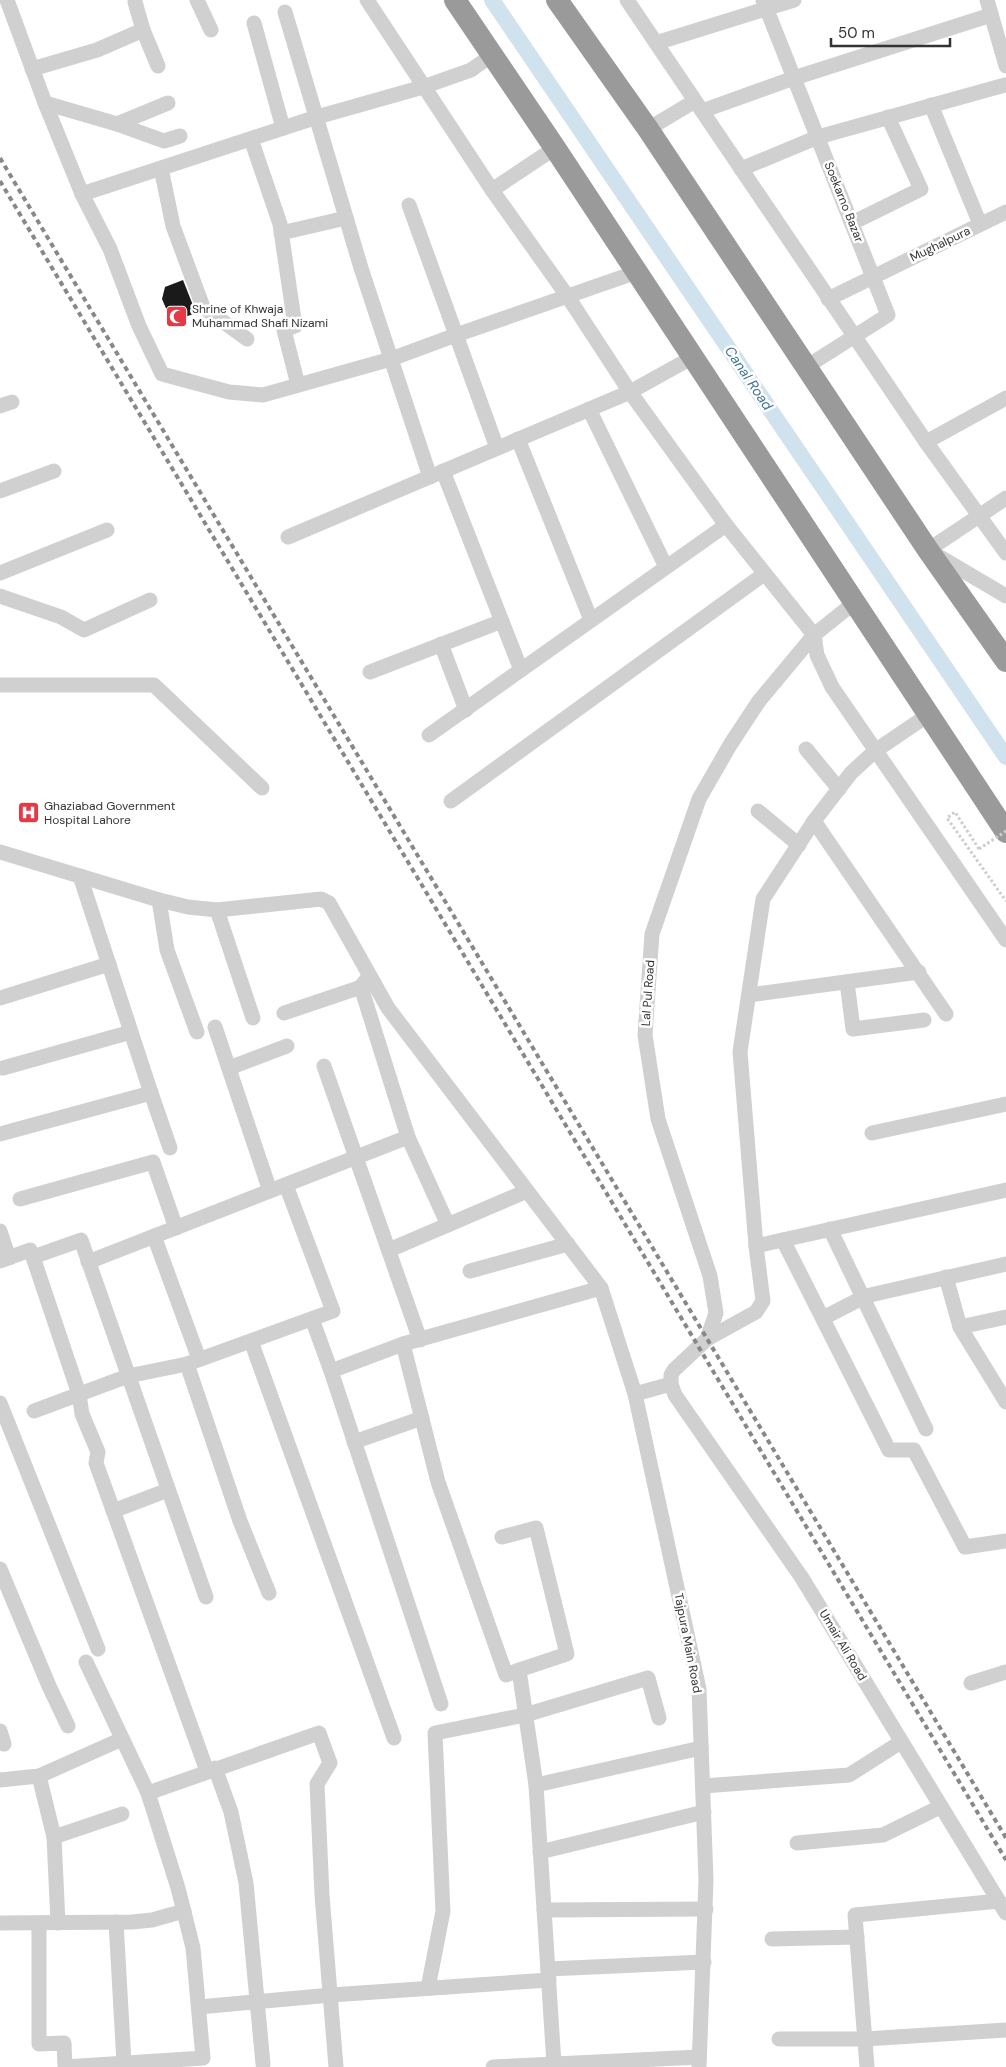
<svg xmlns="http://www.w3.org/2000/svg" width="1006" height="2067" font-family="'DM Sans',sans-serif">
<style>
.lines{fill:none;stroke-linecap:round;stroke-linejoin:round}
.canal{stroke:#cfe2ee;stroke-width:16}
.building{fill:#1a1a1a}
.path{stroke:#cdcdcd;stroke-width:3;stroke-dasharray:2.5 2.5;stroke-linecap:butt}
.minor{stroke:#d0d0d0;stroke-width:15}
.highway{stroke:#9a9a9a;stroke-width:22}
.rail{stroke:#888;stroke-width:4;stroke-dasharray:5 4;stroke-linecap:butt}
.path-bridge{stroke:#cdcdcd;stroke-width:3;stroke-dasharray:2.5 2.5;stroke-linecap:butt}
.labels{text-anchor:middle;stroke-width:5;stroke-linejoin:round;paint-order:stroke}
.street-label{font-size:12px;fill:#333;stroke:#fff}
.poi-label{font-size:12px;fill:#333;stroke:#fff;text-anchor:start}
.water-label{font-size:14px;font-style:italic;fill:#3f7597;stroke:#fff}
</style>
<rect width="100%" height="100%" fill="#fff"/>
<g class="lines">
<!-- canal -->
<polyline class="canal" points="492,0 1006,757"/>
</g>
<!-- building -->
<polygon class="building" points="183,280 196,313 177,320 168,313 162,299 165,287"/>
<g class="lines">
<!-- path -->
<polyline class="path" points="979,849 955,812 947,818 1006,901"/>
<!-- minor -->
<g class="minor">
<polyline points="7,0 45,103 82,194 110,249 139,326 162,374 229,392 263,395 391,359 456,335 637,272"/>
<polyline points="197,0 211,30"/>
<polyline points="367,0 492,190 568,297 630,392 726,525 814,635 817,655 832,687 1006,940"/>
<polyline points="627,0 926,442 1006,553"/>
<polyline points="763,0 888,315 806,367"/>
<polyline points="987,0 1006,66"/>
<polyline points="135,2 143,30 158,66"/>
<polyline points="285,12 361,268 430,477"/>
<polyline points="254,23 283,128"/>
<polyline points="656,43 794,0"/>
<polyline points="32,69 97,50 143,30"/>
<polyline points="45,103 117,124 164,141 180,136"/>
<polyline points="931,105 980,224"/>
<polyline points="702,111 794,78 991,15"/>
<polyline points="117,124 168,103"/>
<polyline points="648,129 695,101"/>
<polyline points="251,139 280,224 295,326 284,330 298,385"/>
<polyline points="161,168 173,226 203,307 247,339"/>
<polyline points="741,169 818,137 1005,85"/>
<polyline points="492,190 555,148"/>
<polyline points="82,194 317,117 423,87 471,70 492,55"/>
<polyline points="409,205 497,448"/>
<polyline points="852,223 921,189 888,117"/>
<polyline points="281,233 346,218"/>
<polyline points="828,299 1006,212"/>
<polyline points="0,406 12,402"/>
<polyline points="589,409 666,567"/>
<polyline points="518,439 591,620"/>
<polyline points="926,442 1006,398"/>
<polyline points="443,471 521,670"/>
<polyline points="0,491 54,471"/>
<polyline points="1006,498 928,550 1006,596"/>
<polyline points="288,537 630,392 693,357"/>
<polyline points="0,573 107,530"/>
<polyline points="0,596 61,617 84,630 150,600"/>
<polyline points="441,644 466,710"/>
<polyline points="370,672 502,621"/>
<polyline points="0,685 154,685 262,788"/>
<polyline points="429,735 726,525"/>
<polyline points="806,749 839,789"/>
<polyline points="451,801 764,574"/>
<polyline points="758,811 799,845"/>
<polyline points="814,821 946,1014"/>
<polyline points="0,852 159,900 188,907 217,910 321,899 329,903 388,1008 601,1288 635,1394 699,1689 706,1880 699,2067"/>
<polyline points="159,900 167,950 197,1032"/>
<polyline points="217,910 253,1018"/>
<polyline points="847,982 853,1029 924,1020"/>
<polyline points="749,995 919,972"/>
<polyline points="0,998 109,964"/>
<polyline points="284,1013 361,987"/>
<polyline points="215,1027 270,1191"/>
<polyline points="324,1066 420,1340"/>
<polyline points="3,1068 131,1032"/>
<polyline points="229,1068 287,1046"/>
<polyline points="150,1090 170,1148"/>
<polyline points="872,1133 1006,1104"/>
<polyline points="0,1134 151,1093 80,876"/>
<polyline points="408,1137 448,1225"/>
<polyline points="20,1199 153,1162 176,1228"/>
<polyline points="830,1229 926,1429"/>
<polyline points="0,1231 9,1258"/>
<polyline points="154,1236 199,1359"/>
<polyline points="783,1240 889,1450 914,1450 965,1547 1006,1541"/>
<polyline points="756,1246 1006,1190"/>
<polyline points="389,1250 527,1191"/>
<polyline points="33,1257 79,1394 82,1414 98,1452 96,1463 207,1771"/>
<polyline points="0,1261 30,1250 33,1257 81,1240 206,1597"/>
<polyline points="88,1262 408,1137 361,987 369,976"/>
<polyline points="470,1271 568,1244"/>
<polyline points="946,1277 960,1327 1006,1402"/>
<polyline points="823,1318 866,1296 1006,1264"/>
<polyline points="312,1319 331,1371 403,1344 601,1288"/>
<polyline points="960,1327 1006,1317"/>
<polyline points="707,1339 756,1312 763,1301 756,1246 740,1052 763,899 814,821 851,773 875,751 928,715"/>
<polyline points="251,1341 394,1738"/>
<polyline points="403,1344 438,1482 506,1675 519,1670 536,1785 554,2064"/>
<polyline points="187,1364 240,1521 269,1593"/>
<polyline points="331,1371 441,1704"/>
<polyline points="671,1384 675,1395 802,1578 1006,1913"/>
<polyline points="635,1394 671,1384 671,1375 674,1370 707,1339 716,1313 710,1276 658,1119 645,1035 652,934 699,799 730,745 759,701 814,635 855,602"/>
<polyline points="0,1403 98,1649"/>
<polyline points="34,1411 128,1376 187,1364 333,1311 286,1185"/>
<polyline points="354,1442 422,1418"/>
<polyline points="113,1511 168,1490"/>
<polyline points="502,1537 536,1528 567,1654 519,1670"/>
<polyline points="0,1569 49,1686 68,1726"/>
<polyline points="971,1683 1006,1672"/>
<polyline points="0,1731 4,1744"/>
<polyline points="215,1768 231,1812 246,1883 263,2064"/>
<polyline points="39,1776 54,1837 58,1923"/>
<polyline points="0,1780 39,1776 122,1739"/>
<polyline points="536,1785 701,1748"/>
<polyline points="703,1786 849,1775 901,1742"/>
<polyline points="148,1793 319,1733 330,1763 317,1784 322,1895 336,2067"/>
<polyline points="54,1837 122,1814"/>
<polyline points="797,1843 883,1835 940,1807"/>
<polyline points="540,1852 704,1812"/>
<polyline points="544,1910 706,1909"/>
<polyline points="116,1922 124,2063"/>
<polyline points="0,1923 132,1922 152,1920 184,1911"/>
<polyline points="39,1923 39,2044 64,2043 65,2067 203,2058 193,1948 178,1888 148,1793 86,1662"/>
<polyline points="772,1939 857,1937"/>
<polyline points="548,1969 704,1962"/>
<polyline points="428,1988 443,1911 435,1733 525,1715 648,1678 659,1718"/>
<polyline points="199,2007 331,1995 549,1980"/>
<polyline points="779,2039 865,2039 1006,2030"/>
<polyline points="493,2067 699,2057"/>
<polyline points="867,2067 855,1915 999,1901"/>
</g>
<!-- highway -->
<g class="highway">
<polyline points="455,0 555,148 1006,832"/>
<polyline points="557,0 648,129 928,550 1006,661"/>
</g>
<!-- rail -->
<g class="rail">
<polyline points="0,158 1006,1838"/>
<polyline points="0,181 1006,1860"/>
</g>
<!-- path-bridge -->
<polyline class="path-bridge" points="979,849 1006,831"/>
</g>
<!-- icons -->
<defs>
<symbol id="mosque-square" viewBox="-11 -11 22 22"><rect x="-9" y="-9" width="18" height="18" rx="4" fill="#e63946" stroke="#fff"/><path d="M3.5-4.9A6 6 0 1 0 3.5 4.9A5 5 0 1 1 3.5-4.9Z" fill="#fff"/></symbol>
<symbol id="hospital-square" viewBox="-11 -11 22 22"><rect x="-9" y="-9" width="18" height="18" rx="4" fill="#e63946" stroke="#fff"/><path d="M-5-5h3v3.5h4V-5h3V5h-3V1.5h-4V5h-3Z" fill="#fff"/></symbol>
</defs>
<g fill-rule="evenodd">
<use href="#mosque-square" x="164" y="304" width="25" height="25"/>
<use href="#hospital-square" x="16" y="800" width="25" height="25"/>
</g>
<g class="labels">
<!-- street labels -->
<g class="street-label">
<text transform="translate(844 202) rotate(68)" y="4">Soekarno Bazar</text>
<text transform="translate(940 244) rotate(-26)" y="4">Mughalpura</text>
<text transform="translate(648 993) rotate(-86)" y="4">Lal Pul Road</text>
<text transform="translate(688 1643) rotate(79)" y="4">Tajpura Main Road</text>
<text transform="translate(843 1645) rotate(59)" y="4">Umair Ali Road</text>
</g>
<!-- poi labels -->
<g class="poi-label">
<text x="192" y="313">Shrine of Khwaja<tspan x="192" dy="14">Muhammad Shafi Nizami</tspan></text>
<text x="44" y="810">Ghaziabad Government<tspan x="44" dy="14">Hospital Lahore</tspan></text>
</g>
<!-- water labels -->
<g class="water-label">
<text transform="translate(749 378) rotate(56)" y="5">Canal Road</text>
</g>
</g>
<!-- scale -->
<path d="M831 38v8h119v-8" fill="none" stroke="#333333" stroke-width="2.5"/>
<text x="838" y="38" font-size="15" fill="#333333" stroke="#ffffff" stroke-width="4" paint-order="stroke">50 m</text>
</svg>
